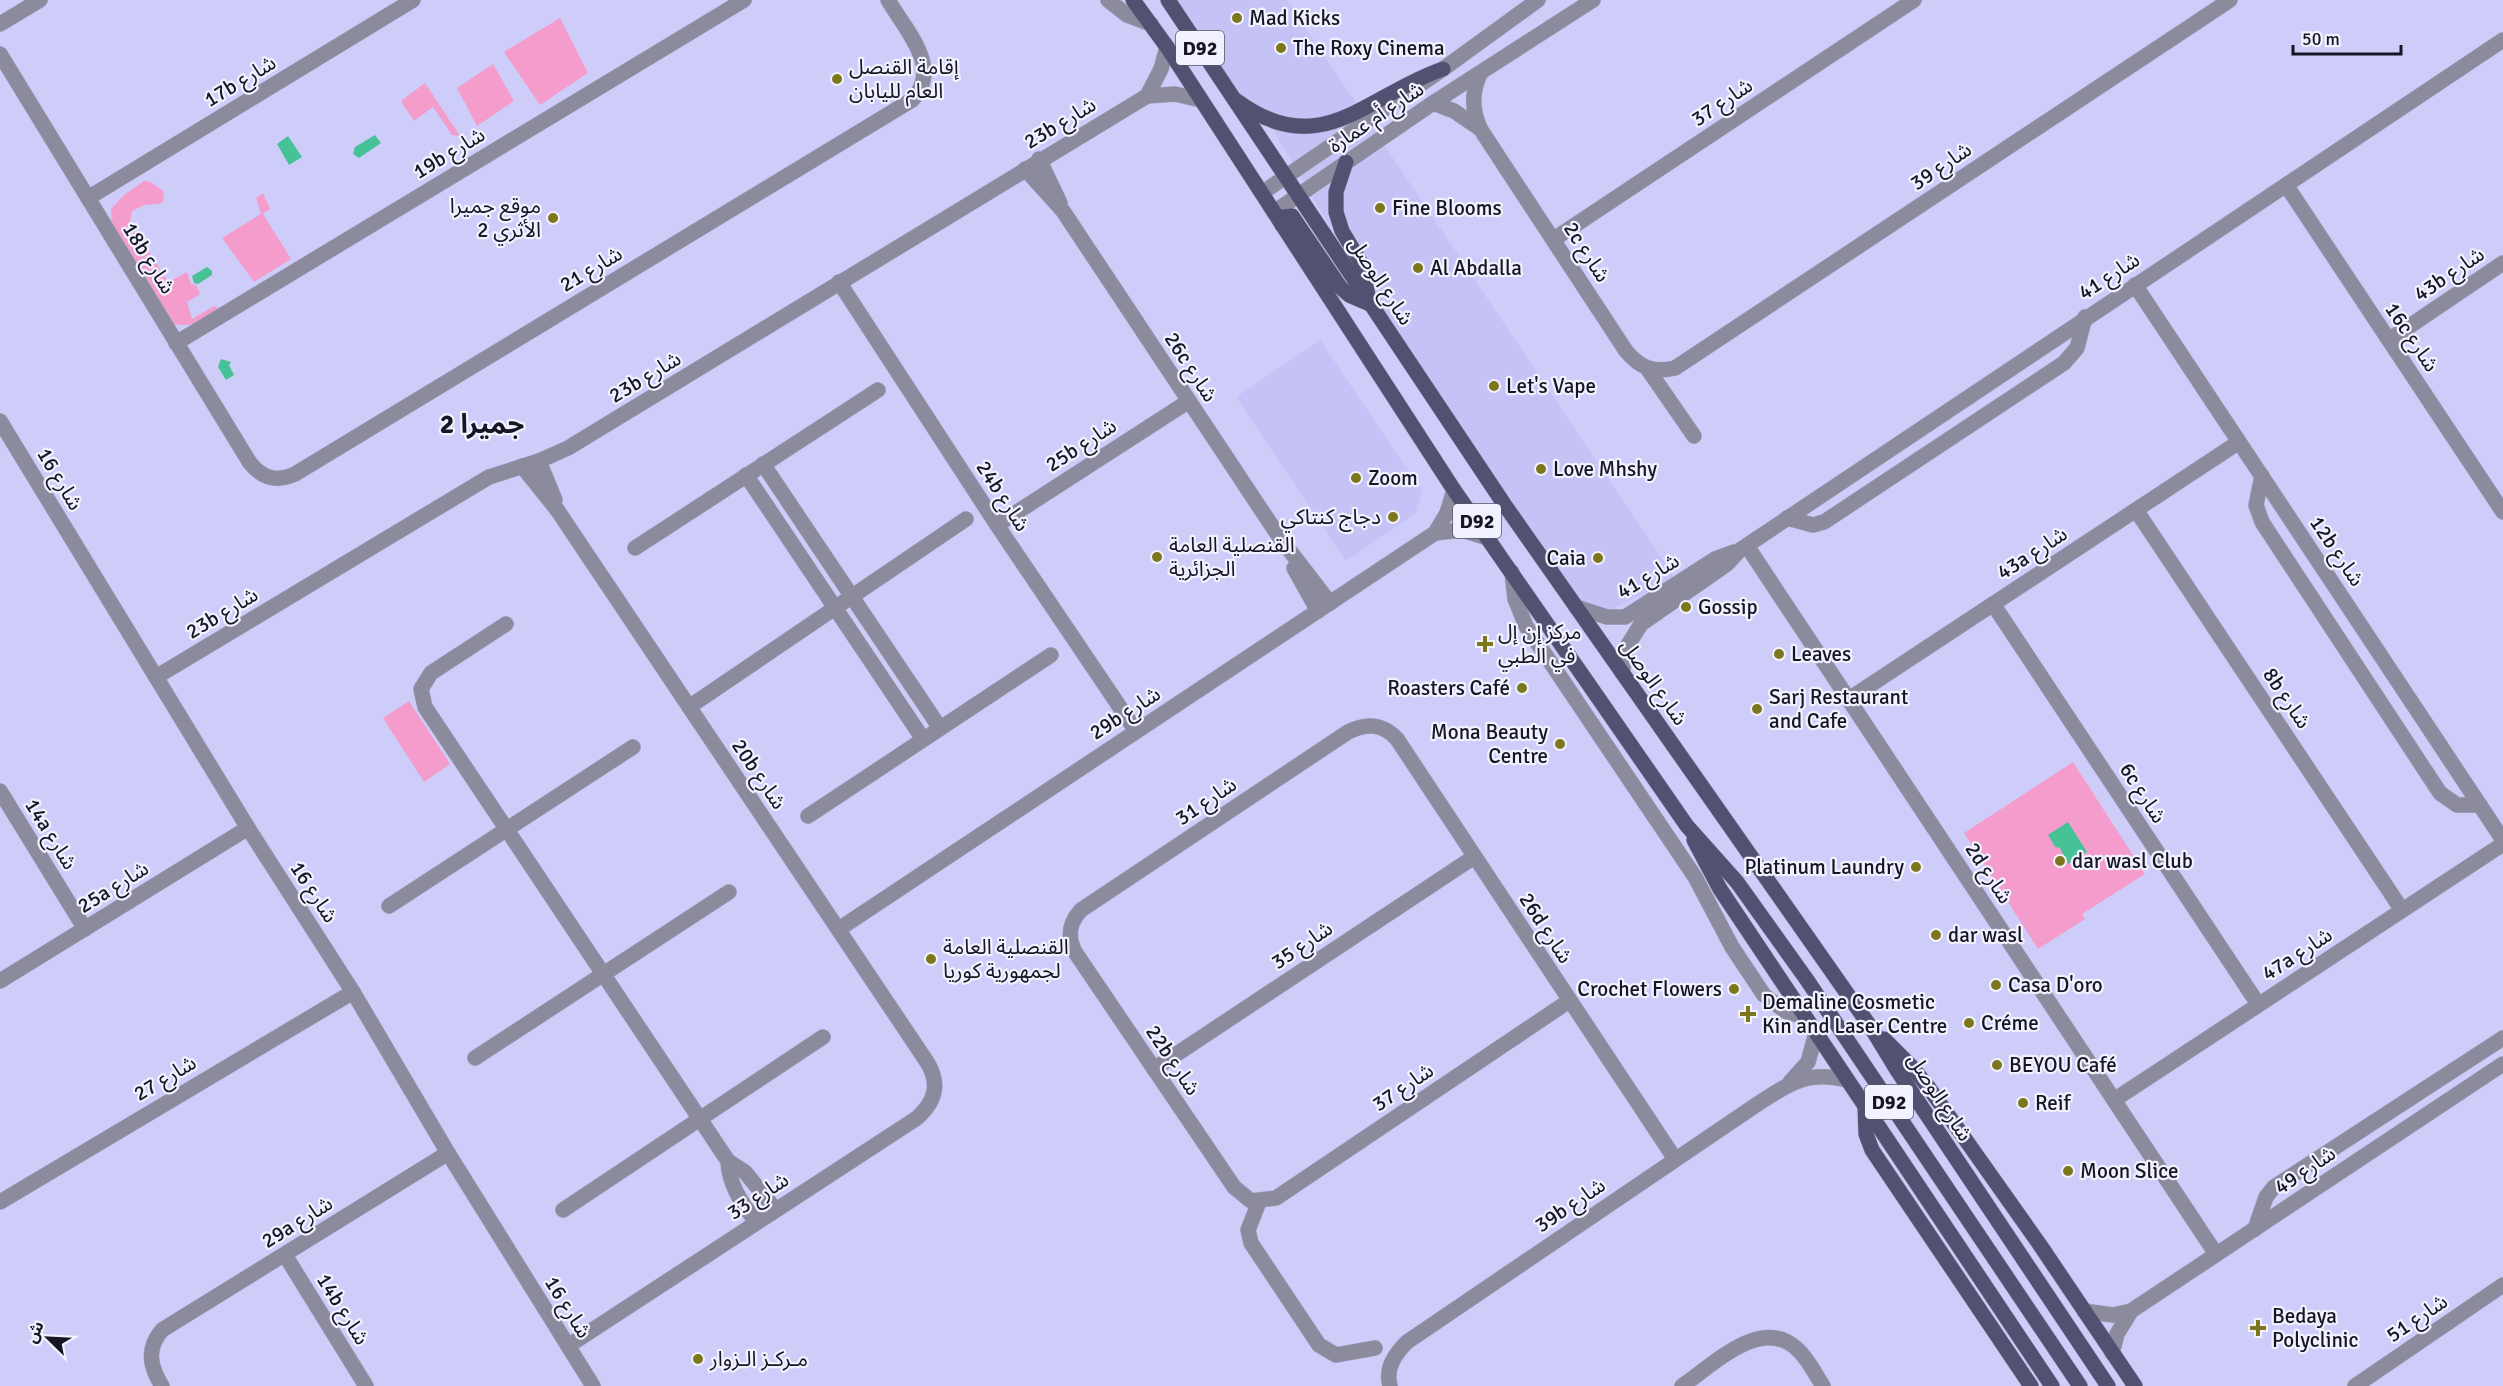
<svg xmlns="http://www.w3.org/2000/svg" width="2503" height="1386" font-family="Signika,'Noto Sans Arabic',sans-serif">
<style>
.built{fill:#c5c3f6}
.green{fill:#f49dcd}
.water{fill:#47c297}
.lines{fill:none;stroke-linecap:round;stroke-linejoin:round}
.minor-casing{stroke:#adacd3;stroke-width:16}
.major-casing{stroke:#adacd3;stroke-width:16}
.minor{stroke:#8c8b9e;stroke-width:15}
.major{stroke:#535171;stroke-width:15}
.poi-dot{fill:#7c771c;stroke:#f1f1ff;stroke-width:2}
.labels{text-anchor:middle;stroke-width:4.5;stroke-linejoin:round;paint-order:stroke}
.shield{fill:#f1f1ff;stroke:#585766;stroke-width:1.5}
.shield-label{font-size:20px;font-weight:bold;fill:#161524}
.poi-label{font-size:21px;fill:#161524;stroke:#f1f1ff;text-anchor:start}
.street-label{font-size:21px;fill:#161524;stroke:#f1f1ff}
.district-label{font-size:27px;font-weight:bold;fill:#161524;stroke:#f1f1ff}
</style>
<rect width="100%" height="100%" fill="#cecdf9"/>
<!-- built -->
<g class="built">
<polygon points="1166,0 1287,0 1675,578 1602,614 1581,617 1339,243 1268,121 1231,96"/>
<polygon points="1320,340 1422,491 1416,513 1346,561 1236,397"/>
</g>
<!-- green -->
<g class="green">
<polygon points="560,18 588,73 540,105 504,52"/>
<polygon points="493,64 514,101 477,126 457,88"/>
<polygon points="425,83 460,136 452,135 433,107 414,121 402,103 402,100"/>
<path d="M144 181 151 182 163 191 164 200 160 204 144 205 132 211 130 221 132 229 145 239V246L168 282 187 272 191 284 196 285 200 294 187 302 192 319 214 306 218 308 220 313C204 320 192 328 174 324L112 226 111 209 124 195Z"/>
<polygon points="263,193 270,209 263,214 291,259 254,282 222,238 261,214 256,198"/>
<polygon points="409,701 450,764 424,782 383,718"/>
<polygon points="2073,762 2145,874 2082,914 2085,919 2038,949 1964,833"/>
</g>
<!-- water -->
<g class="water">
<polygon points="375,135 381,143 359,158 353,154 355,147"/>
<polygon points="288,136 302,157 289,165 277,144"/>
<polygon points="207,267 212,271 212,275 198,284 194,283 192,276"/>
<polygon points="221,359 231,362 229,365 234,375 226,380 218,367"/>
<polygon points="2068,822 2087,852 2068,864 2060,848 2055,847 2048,835"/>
</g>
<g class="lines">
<defs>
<g id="minor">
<polyline points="1108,0 1127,15 1151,24"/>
<polyline points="0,24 40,0"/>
<path d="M0 54 250 463C263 479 277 482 295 474L912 100C943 68 906 31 888 0"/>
<path d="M1480 74C1471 94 1472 111 1481 130L1626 351C1640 368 1654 373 1675 368L2230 0"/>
<polyline points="1147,96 1161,69 1167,47"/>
<polyline points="1433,103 1454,111 1479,128"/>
<polyline points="1039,159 1060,203"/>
<polyline points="1025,169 1063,211 1280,538 1330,603"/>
<polyline points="2286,185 2503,512"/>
<polyline points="1262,193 1443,69 1538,0"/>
<polyline points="88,198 413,0"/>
<polyline points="1274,212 1433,103 1593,0"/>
<polyline points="1554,239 1914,0"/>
<polyline points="839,282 997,525 1136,731"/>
<polyline points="2135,285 2503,840"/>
<polyline points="2389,340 2503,263"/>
<polyline points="176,343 744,0"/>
<polyline points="1647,368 1694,436"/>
<polyline points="0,421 248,828 353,992 448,1153 593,1386"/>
<polyline points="539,461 555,500"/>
<polyline points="763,464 940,728"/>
<path d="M522 466 558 511 927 1062C940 1083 936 1101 917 1118L568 1346"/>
<polyline points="746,475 923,739"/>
<polyline points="2262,476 2256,505 2262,522 2440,793 2457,805 2480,805"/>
<polyline points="2136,510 2402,910"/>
<polyline points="1787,518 1813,525 1824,522 2064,363 2077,348 2085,317"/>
<polyline points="997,525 1189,401"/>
<polyline points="1435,533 1462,530 1488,538"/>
<polyline points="1747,546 2216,1254"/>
<polyline points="635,548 878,390"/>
<polyline points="1294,568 1318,611"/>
<polyline points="1512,572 1515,599 1526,626 1695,877 1732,947 1764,995 1785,1011 1804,1017"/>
<polyline points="1993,604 2258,1004"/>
<polyline points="1576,607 1607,617 1625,617 1715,559 1734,552"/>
<polyline points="506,624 431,673 421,689 425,707 728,1161 745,1172 775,1209"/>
<polyline points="1622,673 1628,645 1641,624 1727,564 1740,550 2503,40"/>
<polyline points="156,677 489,477 539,461 568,448 1147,96 1175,94 1201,100"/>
<polyline points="1849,699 2239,442"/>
<polyline points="689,707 966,519"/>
<polyline points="0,791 85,929"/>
<polyline points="808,816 1051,655"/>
<polyline points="389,906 633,747"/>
<polyline points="839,929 1435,533 1447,513 1454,490"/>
<polyline points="0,981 248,828"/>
<path d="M1569 1001 1276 1198 1251 1201 1234 1187 1075 952C1067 936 1069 923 1081 910L1348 732C1366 723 1382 723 1397 739L1675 1159"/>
<polyline points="475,1058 729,892"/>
<polyline points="1154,1069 1474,857"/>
<polyline points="1790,1082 1808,1062 1816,1033"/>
<polyline points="2114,1100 2503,844"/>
<path d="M728 1161C729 1186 742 1203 756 1222"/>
<polyline points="0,1202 353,992"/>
<polyline points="1259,1202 1248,1230 1251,1243 1319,1345 1336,1355 1375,1348"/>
<polyline points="563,1210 823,1037"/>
<polyline points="2255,1229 2266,1197 2274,1187 2503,1038"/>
<polyline points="285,1255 366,1386"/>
<polyline points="2084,1311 2113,1315 2131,1311 2503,1064"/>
<polyline points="2112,1353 2117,1334 2131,1311"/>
<path d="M162 1386C150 1367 146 1349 162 1330L448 1153"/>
<path d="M1390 1386C1385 1368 1395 1354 1407 1342L1756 1105C1788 1084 1807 1070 1847 1080"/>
<path d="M1682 1386C1712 1366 1760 1316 1796 1348 1808 1358 1815 1374 1823 1386"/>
<polyline points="2355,1386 2503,1285"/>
</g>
<g id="major">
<polyline points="1133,0 1167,47 1454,490 1687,826 1737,882 1807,980 2080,1386"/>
<polyline points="1168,0 1504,504 1872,1029 1897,1070 2108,1386"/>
<path d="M1237 101C1321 163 1367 95 1443 69"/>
<polyline points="1346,162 1336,192 1336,212 1342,231 1361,263 1368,295"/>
<polyline points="1282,225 1283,217 1292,216 1340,287 1349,295 1370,304"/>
<polyline points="1694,840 1720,889 2052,1386"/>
<polyline points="1884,1039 1912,1067 1929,1088 2040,1245 2135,1386"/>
<polyline points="1865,1106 1866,1134 1872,1150 2031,1386"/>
</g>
</defs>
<!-- minor casing -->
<use href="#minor" class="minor-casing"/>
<!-- major casing -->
<use href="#major" class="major-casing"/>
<!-- minor -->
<use href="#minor" class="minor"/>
<!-- major -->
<use href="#major" class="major"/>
</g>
<!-- markers -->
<g class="poi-dot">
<circle cx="1237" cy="18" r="6"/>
<circle cx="1281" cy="48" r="6"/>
<circle cx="837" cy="79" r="6"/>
<circle cx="1380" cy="208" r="6"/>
<circle cx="553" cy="218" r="6"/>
<circle cx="1418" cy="268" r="6"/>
<circle cx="1494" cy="386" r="6"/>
<circle cx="1541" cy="469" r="6"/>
<circle cx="1356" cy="478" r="6"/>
<circle cx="1393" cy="517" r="6"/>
<circle cx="1157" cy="557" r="6"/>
<circle cx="1598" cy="558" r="6"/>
<circle cx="1686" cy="607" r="6"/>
<path d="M1482 635h6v6h6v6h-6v6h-6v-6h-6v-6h6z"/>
<circle cx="1779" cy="654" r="6"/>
<circle cx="1522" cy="688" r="6"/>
<circle cx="1757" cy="709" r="6"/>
<circle cx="1560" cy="744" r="6"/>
<circle cx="2060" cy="861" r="6"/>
<circle cx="1916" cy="867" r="6"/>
<circle cx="1936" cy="935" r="6"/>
<circle cx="931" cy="959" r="6"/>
<circle cx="1996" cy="985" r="6"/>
<circle cx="1734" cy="989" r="6"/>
<path d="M1745 1005h6v6h6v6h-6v6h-6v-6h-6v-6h6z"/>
<circle cx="1969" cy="1023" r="6"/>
<circle cx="1997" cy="1065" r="6"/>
<circle cx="2023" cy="1103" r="6"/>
<circle cx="2068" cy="1171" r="6"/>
<path d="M2255 1319h6v6h6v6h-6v6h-6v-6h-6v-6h6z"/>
<circle cx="698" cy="1359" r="6"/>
</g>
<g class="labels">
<!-- shield labels -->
<g class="shield">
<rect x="1176" y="31" width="48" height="34" rx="4.5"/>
<rect x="1453" y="504" width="48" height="34" rx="4.5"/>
<rect x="1865" y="1085" width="48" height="34" rx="4.5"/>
</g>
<g class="shield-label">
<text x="1200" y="55">D92</text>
<text x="1477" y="528">D92</text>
<text x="1889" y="1109">D92</text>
</g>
<!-- poi labels -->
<g class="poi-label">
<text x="1249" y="25">Mad Kicks</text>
<text x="1293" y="55">The Roxy Cinema</text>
<text x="849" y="74">إقامة القنصل<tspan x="849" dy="24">العام لليابان</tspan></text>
<text x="541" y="213" text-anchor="end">موقع جميرا<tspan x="541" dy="24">2 الأثري</tspan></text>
<text x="1392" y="215">Fine Blooms</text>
<text x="1430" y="275">Al Abdalla</text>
<text x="1506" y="393">Let's Vape</text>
<text x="1553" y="476">Love Mhshy</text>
<text x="1368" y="485">Zoom</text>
<text x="1381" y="524" text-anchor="end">دجاج كنتاكي</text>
<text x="1169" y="552">القنصلية العامة<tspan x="1169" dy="24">الجزائرية</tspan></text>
<text x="1586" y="565" text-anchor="end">Caia</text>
<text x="1698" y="614">Gossip</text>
<text x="1498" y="639">مركز إن إل<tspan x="1498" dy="24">في الطبي</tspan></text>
<text x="1791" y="661">Leaves</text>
<text x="1510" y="695" text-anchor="end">Roasters Café</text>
<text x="1769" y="704">Sarj Restaurant<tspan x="1769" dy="24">and Cafe</tspan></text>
<text x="1548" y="739" text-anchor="end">Mona Beauty<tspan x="1548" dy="24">Centre</tspan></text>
<text x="2072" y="868">dar wasl Club</text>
<text x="1904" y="874" text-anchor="end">Platinum Laundry</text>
<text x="1948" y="942">dar wasl</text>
<text x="943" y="954">القنصلية العامة<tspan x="943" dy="24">لجمهورية كوريا</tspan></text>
<text x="2008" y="992">Casa D'oro</text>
<text x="1722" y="996" text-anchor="end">Crochet Flowers</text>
<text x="1762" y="1009">Demaline Cosmetic<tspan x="1762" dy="24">Kin and Laser Centre</tspan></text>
<text x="1981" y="1030">Créme</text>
<text x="2009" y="1072">BEYOU Café</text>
<text x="2035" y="1110">Reif</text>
<text x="2080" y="1178">Moon Slice</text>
<text x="2272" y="1323">Bedaya<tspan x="2272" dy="24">Polyclinic</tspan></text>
<text x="710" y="1366">مـركـز الـزوار</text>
</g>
<!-- street labels -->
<g class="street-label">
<text transform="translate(240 81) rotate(-31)" y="7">17b شارع</text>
<text transform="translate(1722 102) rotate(-34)" y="7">شارع 37</text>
<text transform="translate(1376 117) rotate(-34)" y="7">شارع أم عمارة</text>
<text transform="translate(1060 123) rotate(-31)" y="7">23b شارع</text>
<text transform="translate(449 153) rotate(-31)" y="7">19b شارع</text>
<text transform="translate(1941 166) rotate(-34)" y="7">شارع 39</text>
<text transform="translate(1587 252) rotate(57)" y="7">2c شارع</text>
<text transform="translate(149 258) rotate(58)" y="7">18b شارع</text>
<text transform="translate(591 269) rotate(-31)" y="7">شارع 21</text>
<text transform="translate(2449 274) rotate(-34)" y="7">43b شارع</text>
<text transform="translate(2109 276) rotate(-33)" y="7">شارع 41</text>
<text transform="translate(1381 281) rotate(57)" y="7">شارع الوصل</text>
<text transform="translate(2412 337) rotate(56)" y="7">16c شارع</text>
<text transform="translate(1191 367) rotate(57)" y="7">26c شارع</text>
<text transform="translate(645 377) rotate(-31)" y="7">23b شارع</text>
<text transform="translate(1081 445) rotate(-33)" y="7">25b شارع</text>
<text transform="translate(60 479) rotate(59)" y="7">شارع 16</text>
<text transform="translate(1003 496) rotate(57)" y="7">24b شارع</text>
<text transform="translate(2337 551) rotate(56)" y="7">12b شارع</text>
<text transform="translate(2032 553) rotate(-33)" y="7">43a شارع</text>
<text transform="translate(1648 576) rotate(-31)" y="7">شارع 41</text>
<text transform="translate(222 613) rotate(-31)" y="7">23b شارع</text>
<text transform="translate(1654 682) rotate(55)" y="7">شارع الوصل</text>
<text transform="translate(2287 698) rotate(56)" y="7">8b شارع</text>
<text transform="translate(1125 713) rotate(-33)" y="7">29b شارع</text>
<text transform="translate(759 774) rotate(56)" y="7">20b شارع</text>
<text transform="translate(2143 793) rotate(57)" y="7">6c شارع</text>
<text transform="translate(1206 801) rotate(-34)" y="7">شارع 31</text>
<text transform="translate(51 834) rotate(58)" y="7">14a شارع</text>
<text transform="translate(1989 873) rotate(57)" y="7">2d شارع</text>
<text transform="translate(113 887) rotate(-32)" y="7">25a شارع</text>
<text transform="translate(314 892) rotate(57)" y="7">شارع 16</text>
<text transform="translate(1546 928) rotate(57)" y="7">26d شارع</text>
<text transform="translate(1302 945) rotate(-34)" y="7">شارع 35</text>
<text transform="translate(2297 954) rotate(-33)" y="7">47a شارع</text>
<text transform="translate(1173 1060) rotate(56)" y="7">22b شارع</text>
<text transform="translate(165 1078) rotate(-31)" y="7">شارع 27</text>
<text transform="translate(1403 1087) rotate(-34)" y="7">شارع 37</text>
<text transform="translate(1940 1097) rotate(57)" y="7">شارع الوصل</text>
<text transform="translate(2305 1170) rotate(-34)" y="7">شارع 49</text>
<text transform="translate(758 1196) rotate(-33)" y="7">شارع 33</text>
<text transform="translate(1570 1205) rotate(-34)" y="7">39b شارع</text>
<text transform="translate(297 1222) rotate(-32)" y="7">29a شارع</text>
<text transform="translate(568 1307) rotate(58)" y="7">شارع 16</text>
<text transform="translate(343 1309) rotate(58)" y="7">14b شارع</text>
<text transform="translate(2417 1318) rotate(-34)" y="7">شارع 51</text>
</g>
<!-- district labels -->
<g class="district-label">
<text x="482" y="433">جميرا 2</text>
</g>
</g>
<!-- north arrow -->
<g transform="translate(48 1338) rotate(294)" stroke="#f1f1ff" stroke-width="4.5" paint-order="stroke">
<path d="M0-4.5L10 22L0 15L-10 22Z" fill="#161524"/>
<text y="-9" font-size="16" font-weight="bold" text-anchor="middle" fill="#161524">ش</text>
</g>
<!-- scale -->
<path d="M2293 45v9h108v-9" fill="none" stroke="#161524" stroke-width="3"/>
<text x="2302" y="45" font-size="18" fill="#161524" stroke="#f1f1ff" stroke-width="4.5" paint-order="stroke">50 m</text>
</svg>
